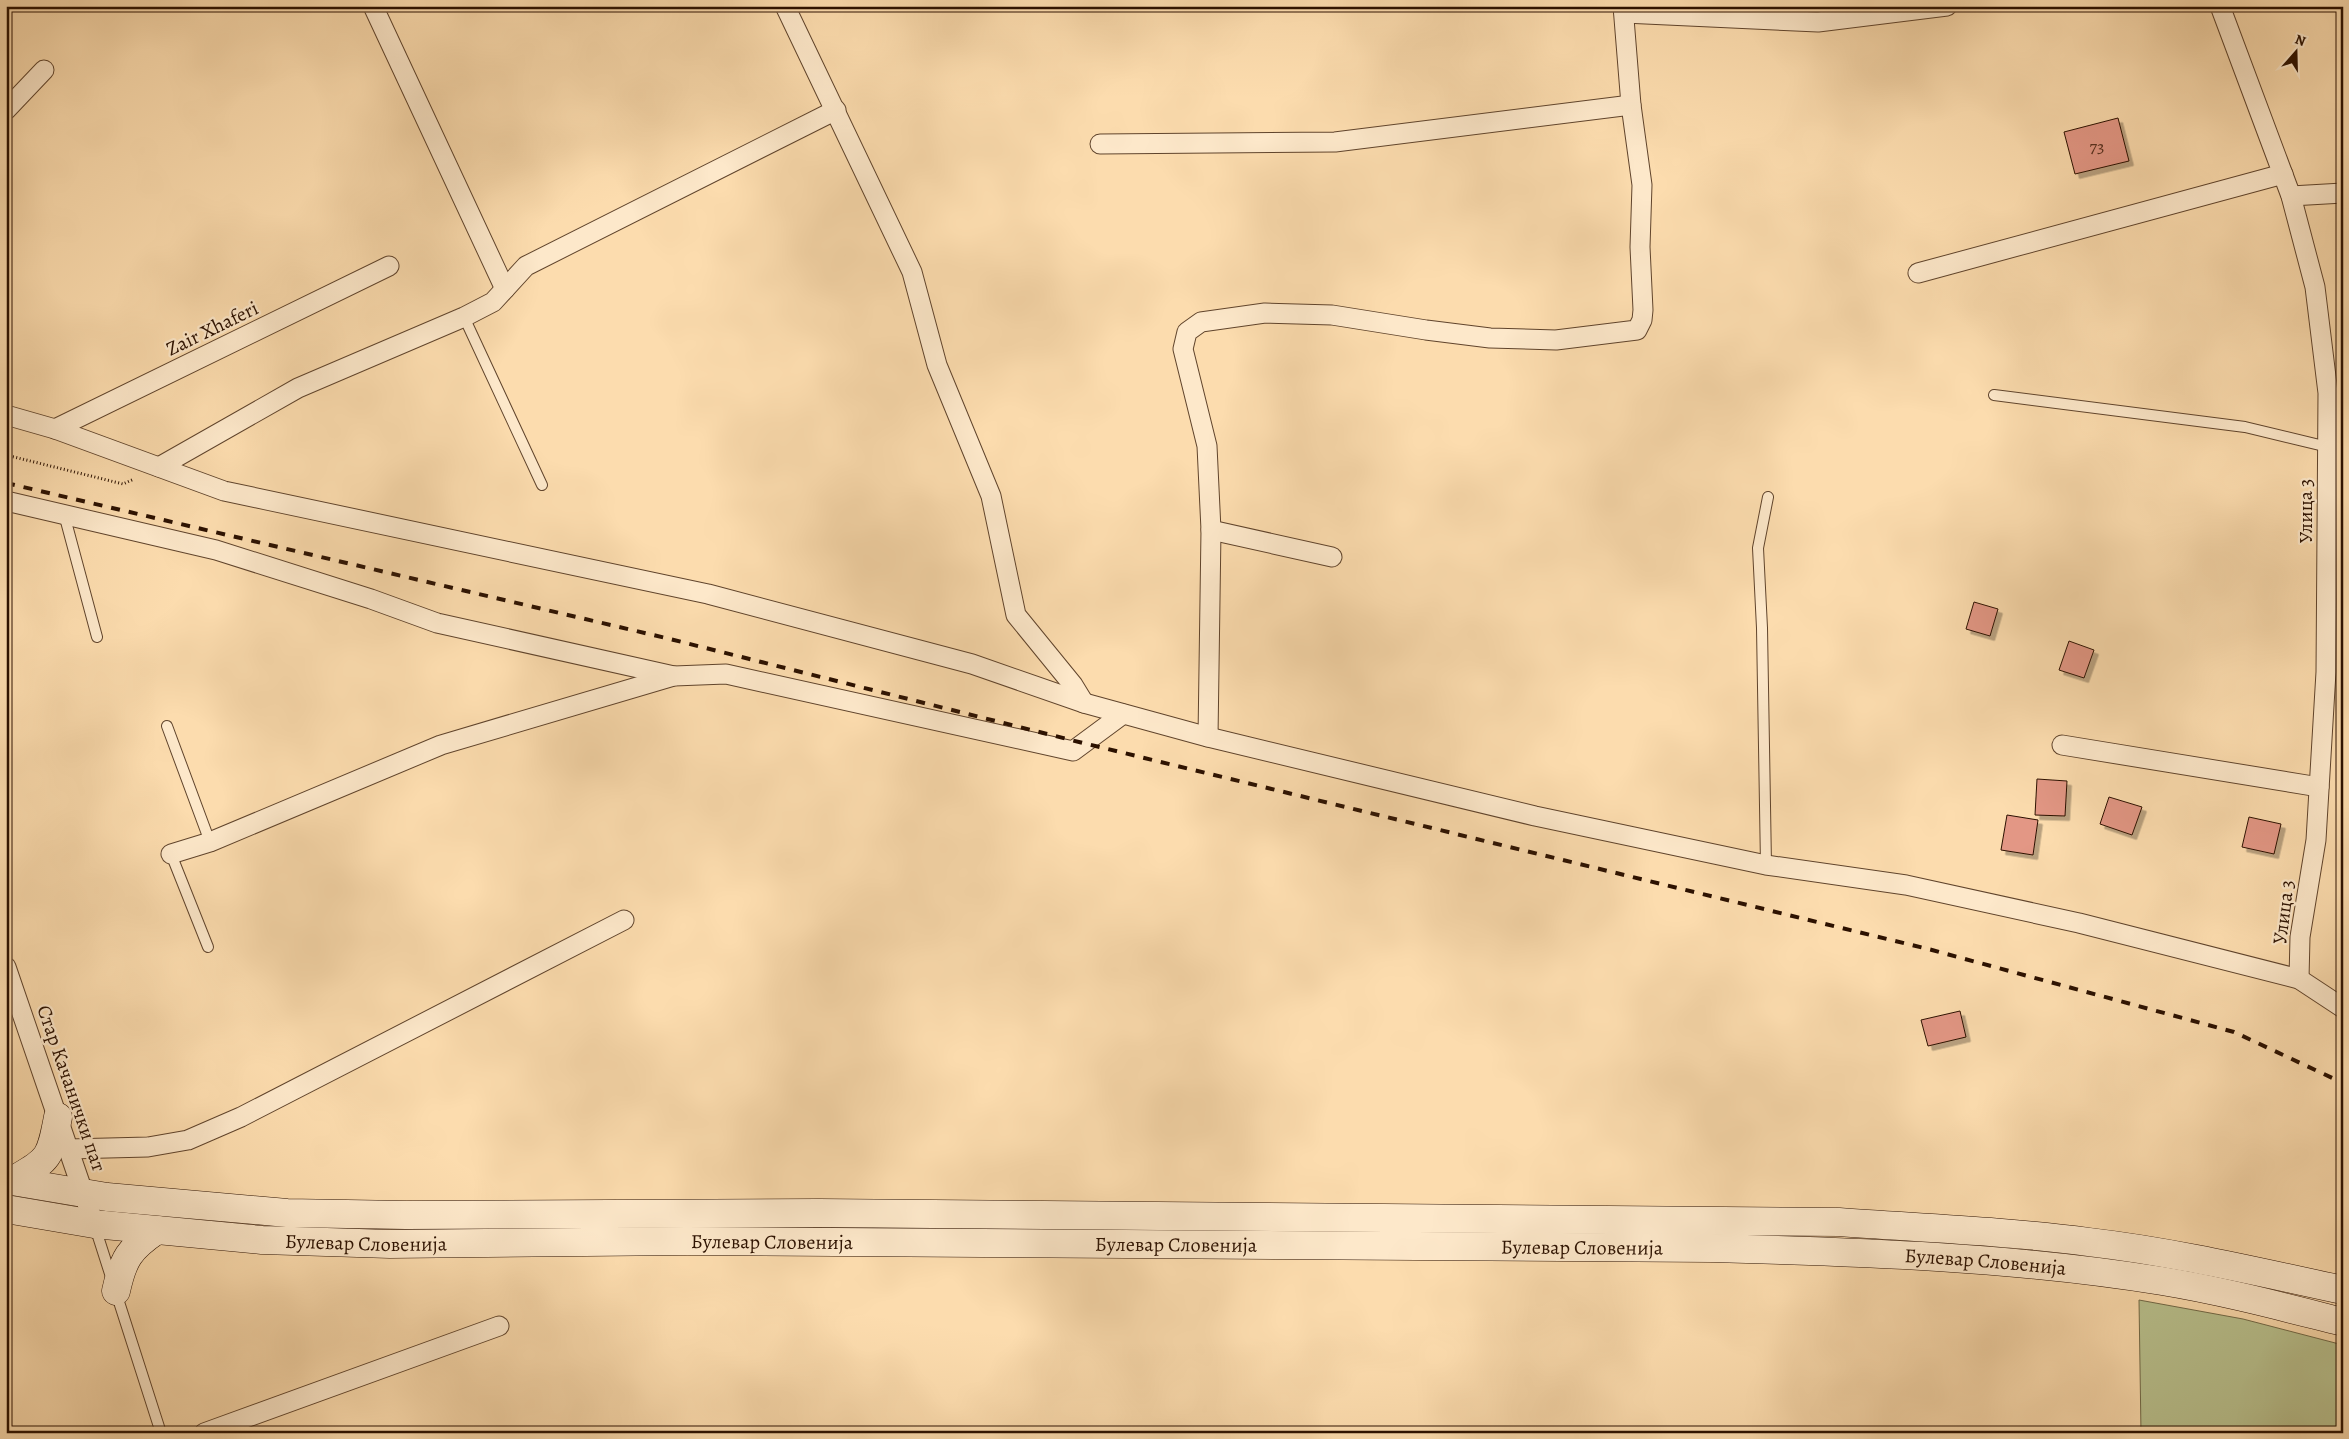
<svg xmlns="http://www.w3.org/2000/svg" width="2349" height="1439" font-family="Alegreya,serif">
<style>
.green{fill:#b9c28f;stroke:#726a48}
.building{fill:#e39785;stroke:#2c1100;filter:url(#shadow)}
.lines{fill:none;stroke-linecap:round;stroke-linejoin:round}
.lane-casing{stroke:#60442c;stroke-width:12}
.street-casing{stroke:#60442c;stroke-width:21}
.secondary-casing{stroke:#2c1100;stroke-width:29}
.path{stroke:#2c1100;stroke-width:3;stroke-dasharray:1 2.5;stroke-linecap:butt}
.lane{stroke:#fde8ca;stroke-width:10}
.street{stroke:#fde8ca;stroke-width:19}
.secondary{stroke:#fde8ca;stroke-width:28}
.rail{stroke:#2c1100;stroke-width:4;stroke-dasharray:9 9;stroke-linecap:butt}
.labels{text-anchor:middle;stroke-width:4.5;stroke-linejoin:round;paint-order:stroke}
.number-label{font-size:18px;fill:#5a3221}
.street-label{font-size:20px;fill:#2c1100;stroke:#fde8ca}
</style>
<defs>
<filter id="shadow"><feDropShadow dx="4.5" dy="4.5" stdDeviation="0" flood-color="#0004"/></filter>
</defs>
<rect width="100%" height="100%" fill="#fcdcae"/>
<filter id="stains"><feTurbulence type="fractalNoise" baseFrequency=".004" numOctaves="4"/><feColorMatrix values="0 0 0 0 .2 0 0 0 0 .09 0 0 0 0 .02 0 0 0 .5 -.17"/></filter>
<radialGradient id="worn" r=".72"><stop offset=".6" stop-color="#630" stop-opacity="0"/><stop offset="1" stop-color="#630" stop-opacity=".3"/></radialGradient>
<!-- green -->
<polygon class="green" points="2139,1300 2243,1319 2343,1345 2343,1433 2141,1433"/>
<!-- building -->
<g class="building">
<polygon points="2118,118 2129,161 2075,174 2064,132"/>
<polygon points="1974,602 1998,609 1990,636 1966,629"/>
<polygon points="2069,641 2094,650 2084,678 2059,670"/>
<polygon points="2037,779 2067,781 2065,816 2035,815"/>
<polygon points="2109,797 2142,807 2132,835 2100,824"/>
<polygon points="2007,815 2038,820 2033,855 2001,850"/>
<polygon points="2249,817 2281,824 2274,854 2242,847"/>
<polygon points="1960,1011 1966,1037 1928,1046 1921,1020"/>
</g>
<g class="lines">
<defs>
<g id="lane">
<polyline points="464,317 542,485"/>
<polyline points="1994,395 2245,427 2328,447"/>
<polyline points="64,514 97,637"/>
<polyline points="167,726 210,842"/>
<polyline points="171,854 208,947"/>
<polyline points="1766,865 1762,628 1758,548 1768,497"/>
<polyline points="95,1227 161,1433"/>
</g>
<g id="street">
<polyline points="373,6 505,289"/>
<polyline points="785,6 912,272 937,365 991,496 1016,615 1073,685 1084,703"/>
<polyline points="2220,6 2291,196 2315,287 2328,393 2326,672 2316,840 2300,937 2299,979"/>
<polyline points="1624,13 1818,22 1947,6"/>
<polyline points="6,110 44,70"/>
<polyline points="1100,144 1335,142 1631,105"/>
<polyline points="2291,196 2343,193"/>
<polyline points="1918,273 2283,174"/>
<polyline points="6,415 55,429 224,491 708,594 972,664 1084,703 1208,737 1535,816 1766,865 1906,885 2079,923 2299,979 2343,1008"/>
<polyline points="55,429 389,266"/>
<polyline points="159,467 298,388 464,317 493,302 526,266 836,110"/>
<polyline points="6,501 216,550 371,599 437,623 674,676"/>
<polyline points="1211,530 1332,557"/>
<polyline points="1208,737 1211,530 1207,446 1183,349 1187,332 1201,322 1265,313 1332,315 1426,330 1490,338 1556,340 1637,330 1642,320 1643,310 1640,247 1642,185 1631,105 1623,6"/>
<polyline points="2062,745 2319,787"/>
<polyline points="171,854 210,842 441,745 674,676 726,674 1073,751 1123,714"/>
<polyline points="6,967 94,1224"/>
<polyline points="68,1149 148,1147 188,1140 241,1117 624,920"/>
<polyline points="204,1433 499,1326"/>
</g>
<g id="secondary">
<path d="M6 1180 107 1197 287 1213 406 1215 819 1213 1839 1222C1922 1228 2006 1231 2089 1242 2175 1252 2259 1272 2343 1290"/>
<path d="M12 1181C49 1159 50 1160 58 1117"/>
<path id="s1" d="M6 1209 94 1224 262 1240 390 1244 687 1241 1711 1248C1862 1252 2013 1257 2162 1281 2223 1291 2283 1307 2343 1322"/>
<path d="M116 1291C123 1259 129 1249 157 1230"/>
</g>
</defs>
<!-- lane casing -->
<use href="#lane" class="lane-casing"/>
<!-- street casing -->
<use href="#street" class="street-casing"/>
<!-- secondary casing -->
<use href="#secondary" class="secondary-casing"/>
<!-- path -->
<polyline class="path" points="6,455 123,484 134,479"/>
<!-- lane -->
<use href="#lane" class="lane"/>
<!-- street -->
<use href="#street" class="street"/>
<!-- secondary -->
<use href="#secondary" class="secondary"/>
<!-- rail -->
<polyline class="rail" points="6,483 666,638 1083,743 1932,950 2234,1032 2343,1083"/>
</g>
<g class="labels">
<!-- number labels -->
<g class="number-label">
<text x="2097" y="152">73</text>
</g>
<!-- street labels -->
<g class="street-label">
<text transform="translate(212 328) rotate(-26)" y="7">Zair Xhaferi</text>
<text transform="translate(2305 511) rotate(-90)" y="7">Улица 3</text>
<text transform="translate(2283 912) rotate(-83)" y="7">Улица 3</text>
<text transform="translate(72 1088) rotate(71)" y="7">Стар Качанички пат</text>
<text dy="7" stroke="none"><textPath href="#s1" startOffset="362">Булевар Словенија</textPath></text>
<text dy="7" stroke="none"><textPath href="#s1" startOffset="768">Булевар Словенија</textPath></text>
<text dy="7" stroke="none"><textPath href="#s1" startOffset="1172">Булевар Словенија</textPath></text>
<text dy="7" stroke="none"><textPath href="#s1" startOffset="1578">Булевар Словенија</textPath></text>
<text dy="7" stroke="none"><textPath href="#s1" startOffset="1982">Булевар Словенија</textPath></text>
</g>
</g>
<!-- margin -->
<rect width="2349" height="1439" fill="none" stroke="#fcdcae" stroke-width="25"/>
<rect x="8" y="8" width="2334" height="1424" fill="none" stroke="#2c1100" stroke-width="2.5"/>
<rect x="12" y="12" width="2324" height="1414" fill="none" stroke="#2c1100"/>
<!-- north arrow -->
<g transform="translate(2296 52) rotate(20)" stroke="#fde8ca" stroke-width="4" paint-order="stroke">
<path d="M0-4L9 19L0 12L-9 19Z" fill="#2c1100"/>
<text y="-8" font-size="14" font-weight="bold" text-anchor="middle" fill="#2c1100">N</text>
</g>
<rect width="100%" height="100%" filter="url(#stains)"/>
<rect width="100%" height="100%" fill="url(#worn)"/>
</svg>
